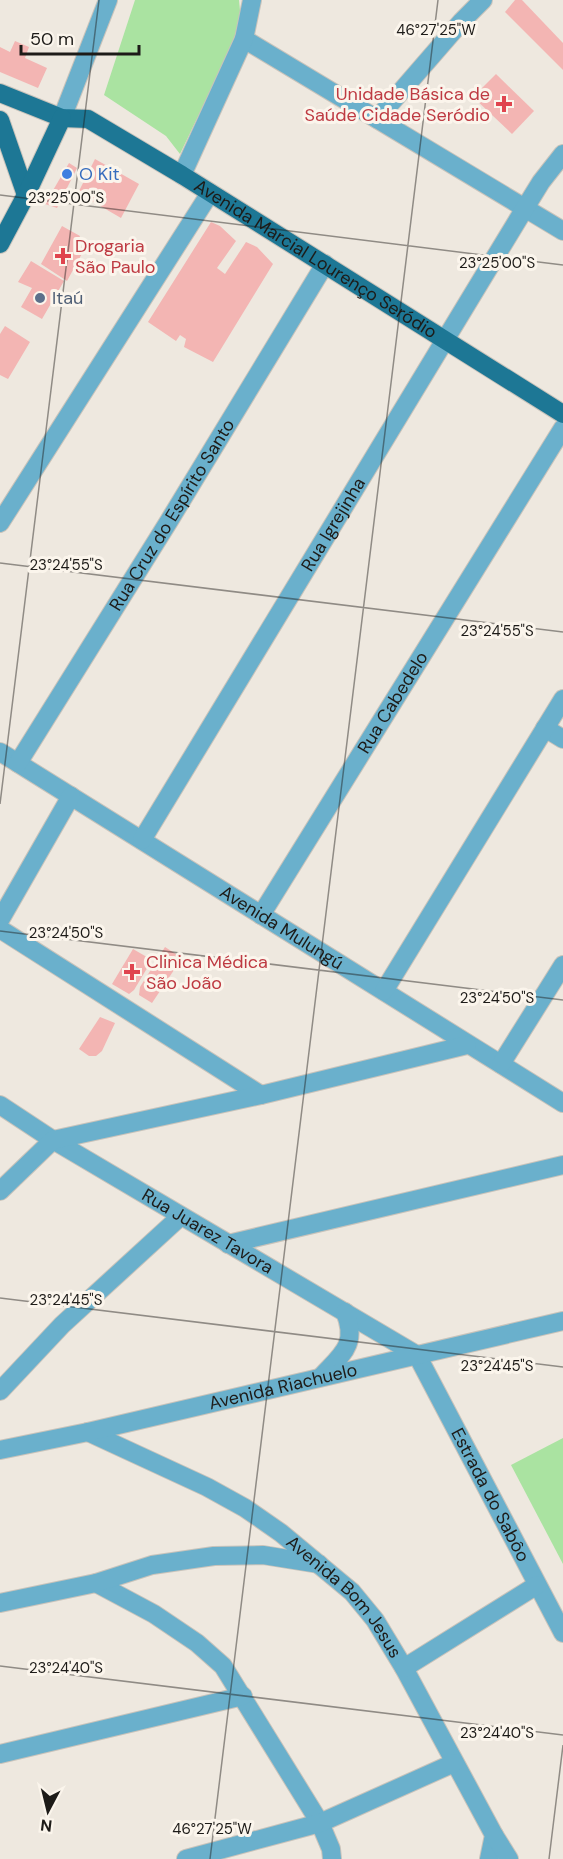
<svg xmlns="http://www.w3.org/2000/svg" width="563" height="1859" font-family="'DM Sans',sans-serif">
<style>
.park{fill:#aae3a1}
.building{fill:#f3b5b3}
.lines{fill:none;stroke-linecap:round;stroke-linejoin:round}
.minor-casing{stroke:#c8c3bb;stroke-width:20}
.major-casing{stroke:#c8c3bb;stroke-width:20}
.minor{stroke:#6ab0cc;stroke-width:18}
.major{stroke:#1d7795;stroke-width:18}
.ticks{fill:none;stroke:#1d1b18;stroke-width:1.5;stroke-opacity:0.45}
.health-dot{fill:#e0444e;stroke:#fbf5ec;stroke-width:2}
.shop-dot{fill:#3f7fe0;stroke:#fbf5ec;stroke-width:2}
.service-dot{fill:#5c6f8a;stroke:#fbf5ec;stroke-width:2}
.labels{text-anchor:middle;stroke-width:6;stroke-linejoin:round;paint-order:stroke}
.health-label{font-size:18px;fill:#be3a42;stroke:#fbf5ec;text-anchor:start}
.shop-label{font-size:18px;fill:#366cbe;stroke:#fbf5ec;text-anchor:start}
.street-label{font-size:18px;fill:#1d1b18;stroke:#fbf5ec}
.service-label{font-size:18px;fill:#4e5e75;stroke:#fbf5ec;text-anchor:start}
.ticks-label{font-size:15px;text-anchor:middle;fill:#1d1b18;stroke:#fbf5ec;stroke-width:6;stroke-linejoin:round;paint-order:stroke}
</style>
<rect width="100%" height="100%" fill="#eee8df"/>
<!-- park -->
<g class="park">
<polygon points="135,0 239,0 241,21 225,60 180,154 166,136 104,95"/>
<polygon points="563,1438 563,1564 511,1465"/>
</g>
<!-- building -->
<g class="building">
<polygon points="515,0 522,0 563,43 563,70 505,12"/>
<polygon points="15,41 29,47 25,58 47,68 38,88 0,72 0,47 10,52"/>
<polygon points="496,74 534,111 512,134 473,97"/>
<polygon points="95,159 139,184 121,218 78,193"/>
<polygon points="69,163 77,168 57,208 45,204"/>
<polygon points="211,222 220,226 236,241 217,268 225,274 246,242 257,247 273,264 213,362 184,347 186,339 180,335 176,341 148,322"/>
<polygon points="62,226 80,236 76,245 85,248 67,281 41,264"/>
<polygon points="31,261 64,281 42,319 21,307 32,288 18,282"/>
<polygon points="5,326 30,342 8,379 0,375 0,334"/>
<polygon points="165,947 182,958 152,1003 139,995 140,987"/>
<polygon points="133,949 152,960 134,990 129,994 112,984"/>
<polygon points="100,1017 115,1023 102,1051 96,1056 89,1056 79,1049"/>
</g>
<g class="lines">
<defs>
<g id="minor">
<polyline points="244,39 563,231"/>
<polyline points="62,118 108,0"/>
<polyline points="377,119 462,21 483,0"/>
<polyline points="182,175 244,39 252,0"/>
<polyline points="0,523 210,193"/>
<polyline points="545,728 563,739"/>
<path id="s1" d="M0 752 563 1103"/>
<path id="s2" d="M18 763 169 521 325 264"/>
<path id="s3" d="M142 840 525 208 541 182 563 154"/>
<path id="s4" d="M261 915 563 428"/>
<polyline points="0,920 71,796"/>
<polyline points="0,929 261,1095"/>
<polyline points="384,991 563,699"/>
<polyline points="501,1064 563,965"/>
<path id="s5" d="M0 1105 53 1140 417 1355"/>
<polyline points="0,1191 53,1140 261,1095 467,1045"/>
<polyline points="228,1244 563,1165"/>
<path id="s6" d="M417 1355 563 1633"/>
<path d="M321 1377C342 1354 358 1345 345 1312"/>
<polyline points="0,1391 62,1325 181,1216"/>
<path id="s7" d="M88 1432 207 1487 245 1508 281 1533 352 1592 375 1620 404 1668 494 1835 489 1859"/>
<path id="s8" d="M0 1450 88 1432 563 1321"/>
<polyline points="96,1583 154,1614 197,1643 223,1666 320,1823 331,1849 332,1859"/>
<polyline points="0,1603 96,1583 152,1565 214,1556 263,1555 319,1564"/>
<polyline points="404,1668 537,1585"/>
<polyline points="0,1754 243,1696"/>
<polyline points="494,1835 509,1859"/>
<polyline points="186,1859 320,1823 454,1763"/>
</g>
<g id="major">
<path id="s9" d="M0 93 62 118 88 119 182 175 563 414"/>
<polyline points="0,120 26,195"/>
<polyline points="0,244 26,195 62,118"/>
</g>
</defs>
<!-- minor casing -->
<use href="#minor" class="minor-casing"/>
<!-- major casing -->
<use href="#major" class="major-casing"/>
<!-- minor -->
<use href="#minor" class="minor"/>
<!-- major -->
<use href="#major" class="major"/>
</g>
<!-- ticks -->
<path class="ticks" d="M0 195 563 265M0 563 563 632M0 804 99 0M0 931 563 1000M0 1298 563 1367M0 1666 563 1735M210 1859 438 0M549 1859 563 1745"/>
<!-- markers -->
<g class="health-dot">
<path d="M501 95h6v6h6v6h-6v6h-6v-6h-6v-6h6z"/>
<path d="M60 247h6v6h6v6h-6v6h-6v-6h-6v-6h6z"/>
<path d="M129 963h6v6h6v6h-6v6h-6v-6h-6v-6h6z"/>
</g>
<circle class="shop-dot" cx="67" cy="174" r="6"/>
<circle class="service-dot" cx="40" cy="298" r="6"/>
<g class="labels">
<!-- health labels -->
<g class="health-label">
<text x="490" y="100" text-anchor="end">Unidade Básica de<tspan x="490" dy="21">Saúde Cidade Seródio</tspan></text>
<text x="75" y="252">Drogaria<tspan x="75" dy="21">São Paulo</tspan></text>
<text x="146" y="968">Clinica Médica<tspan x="146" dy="21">São João</tspan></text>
</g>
<!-- shop labels -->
<g class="shop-label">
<text x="79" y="180">O Kit</text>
</g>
<!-- street labels -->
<g class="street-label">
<text dy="6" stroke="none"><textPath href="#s9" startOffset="360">Avenida Marcial Lourenço Seródio</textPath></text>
<text dy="6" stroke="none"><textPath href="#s2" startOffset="292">Rua Cruz do Espírito Santo</textPath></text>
<text dy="6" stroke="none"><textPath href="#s3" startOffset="369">Rua Igrejinha</textPath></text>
<text dy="6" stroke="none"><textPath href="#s4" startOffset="250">Rua Cabedelo</textPath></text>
<text dy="6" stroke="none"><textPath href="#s1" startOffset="332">Avenida Mulungú</textPath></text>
<text dy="6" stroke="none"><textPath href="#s5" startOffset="243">Rua Juarez Tavora</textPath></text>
<text dy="6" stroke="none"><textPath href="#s8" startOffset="290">Avenida Riachuelo</textPath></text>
<text dy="6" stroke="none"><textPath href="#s6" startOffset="158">Estrada do Sabôo</textPath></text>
<text dy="6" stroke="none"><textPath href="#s7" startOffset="309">Avenida Bom Jesus</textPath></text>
</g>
<!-- service labels -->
<g class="service-label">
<text x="52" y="304">Itaú</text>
</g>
</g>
<g class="ticks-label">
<text x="436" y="35">46°27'25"W</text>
<text x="66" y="203">23°25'00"S</text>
<text x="497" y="268">23°25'00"S</text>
<text x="66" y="570">23°24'55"S</text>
<text x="497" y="636">23°24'55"S</text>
<text x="66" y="938">23°24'50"S</text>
<text x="497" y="1003">23°24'50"S</text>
<text x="66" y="1305">23°24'45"S</text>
<text x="497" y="1371">23°24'45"S</text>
<text x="66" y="1673">23°24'40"S</text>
<text x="497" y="1738">23°24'40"S</text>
<text x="212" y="1834">46°27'25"W</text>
</g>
<!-- north arrow -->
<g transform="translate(48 1811) rotate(187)" stroke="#fbf5ec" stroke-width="4.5" paint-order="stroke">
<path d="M0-4.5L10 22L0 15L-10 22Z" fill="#1d1b18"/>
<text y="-9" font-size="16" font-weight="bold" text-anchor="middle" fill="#1d1b18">N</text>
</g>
<!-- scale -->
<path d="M21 45v9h118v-9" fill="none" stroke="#1d1b18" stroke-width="3"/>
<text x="30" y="45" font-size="18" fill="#1d1b18" stroke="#fbf5ec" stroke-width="4.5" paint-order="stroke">50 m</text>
</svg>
